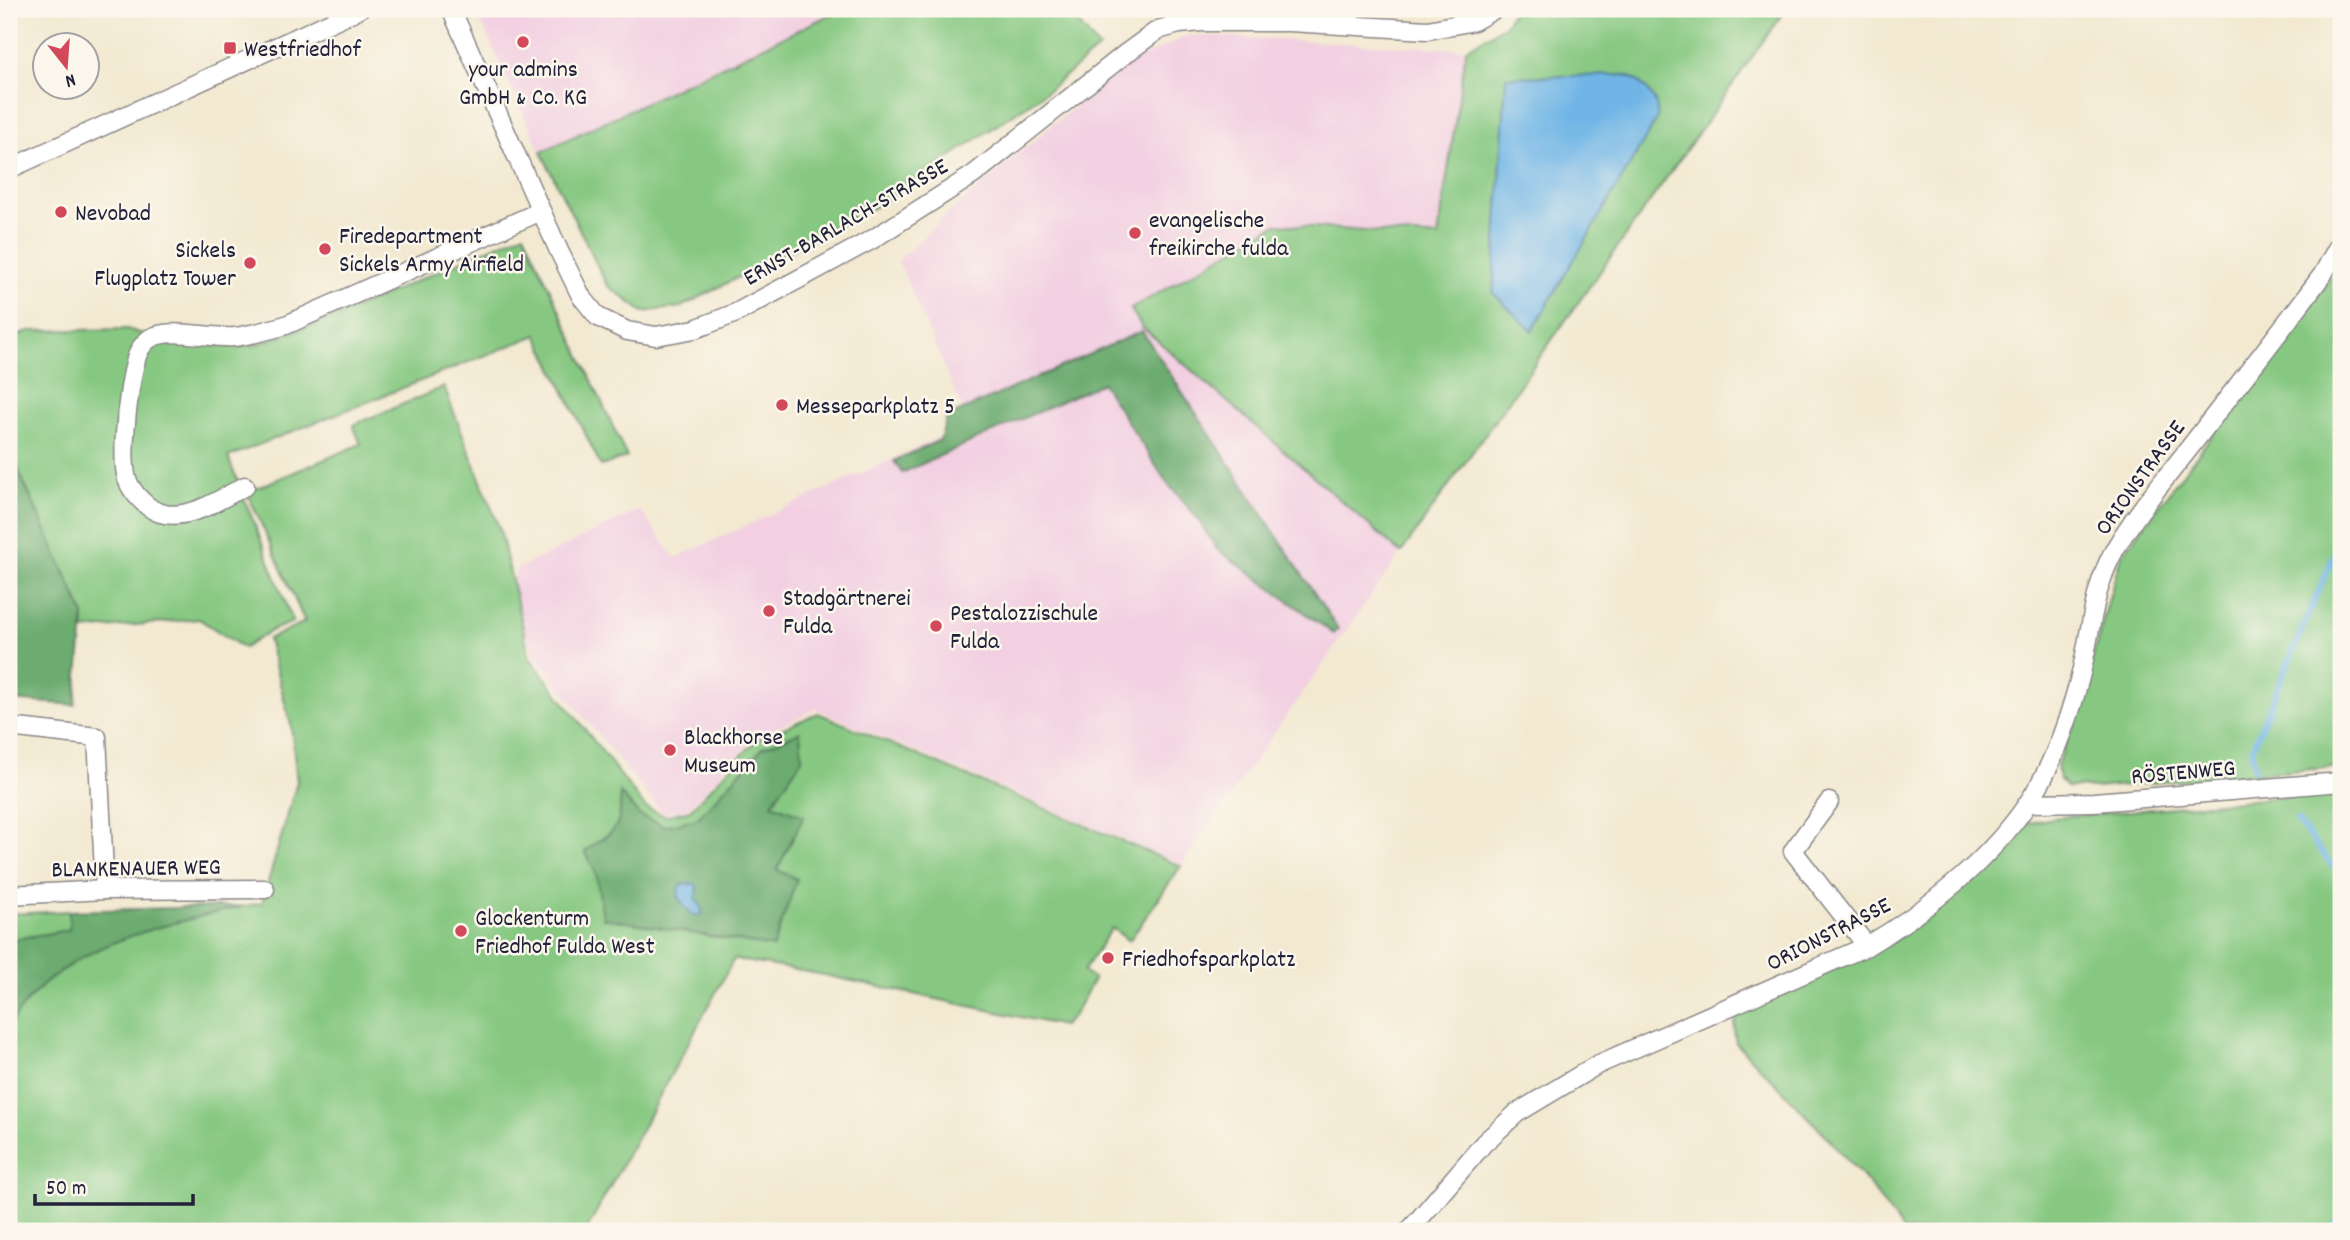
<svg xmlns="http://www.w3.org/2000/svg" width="2350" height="1240" font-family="Dekko,sans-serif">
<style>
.built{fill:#f2cfe1}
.green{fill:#86c881;stroke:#54755e;stroke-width:2}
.forest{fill:#6cac6f;stroke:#476755;stroke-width:2}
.water{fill:#70b5e6;stroke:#496c90;stroke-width:2}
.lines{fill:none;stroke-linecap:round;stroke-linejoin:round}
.stream{stroke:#70b5e6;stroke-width:6}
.street-casing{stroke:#8a8686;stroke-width:21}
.street{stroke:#fff;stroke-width:18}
.poi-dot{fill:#d1495b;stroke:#fbf7ec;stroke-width:2.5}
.labels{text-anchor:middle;stroke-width:5;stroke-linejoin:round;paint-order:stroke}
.poi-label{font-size:24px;fill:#22223b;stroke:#fbf7ec;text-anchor:start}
.street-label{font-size:24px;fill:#22223b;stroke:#fbf7ec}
</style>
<rect width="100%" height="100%" fill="#fbf7ec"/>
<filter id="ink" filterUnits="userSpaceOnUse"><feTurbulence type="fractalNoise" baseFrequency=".0143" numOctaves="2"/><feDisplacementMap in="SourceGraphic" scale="14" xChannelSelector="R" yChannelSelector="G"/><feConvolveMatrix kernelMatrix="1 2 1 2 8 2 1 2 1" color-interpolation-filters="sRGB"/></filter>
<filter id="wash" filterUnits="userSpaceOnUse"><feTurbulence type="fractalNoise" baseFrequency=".00686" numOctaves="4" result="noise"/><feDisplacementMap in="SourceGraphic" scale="28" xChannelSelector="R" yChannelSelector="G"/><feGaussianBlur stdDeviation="1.57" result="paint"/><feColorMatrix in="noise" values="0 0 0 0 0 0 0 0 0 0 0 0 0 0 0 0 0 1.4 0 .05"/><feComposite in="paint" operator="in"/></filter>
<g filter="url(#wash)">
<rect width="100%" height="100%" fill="#f3e9d1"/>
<!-- built -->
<g class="built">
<polygon points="478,9 842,9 541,152 481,22"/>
<polygon points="1188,35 1466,49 1438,237 1277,224 1142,327 1401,553 1182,864 816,709 754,738 688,808 663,814 537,659 508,594 517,569 640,510 675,558 939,438 963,410 898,261 957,205 1121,68"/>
</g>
<!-- green -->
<g class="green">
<polygon points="842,9 1067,9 1099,48 1046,92 882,203 681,307 643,312 607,285 541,152"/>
<polygon points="1514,9 1786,9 1401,553 1142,327 1131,309 1277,224 1438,237 1466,49 1505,25"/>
<polygon points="524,233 627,457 601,466 537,335 228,457 293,622 270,631 244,648 199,619 84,630 84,615 9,450 9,340 28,331 127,329 174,344 252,346 335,317"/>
<polygon points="2341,264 2341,757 2337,767 2093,788 2067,787 2059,779 2057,765 2073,727 2121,556"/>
<path d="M444 387 500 530 530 658 645 807 665 816 690 810 756 740 818 713 1181 866 1129 941 1112 928 1083 972 1094 979 1074 1015 1063 1026 824 975 734 959 586 1231H9V1026C60 941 172 920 262 903L297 782 291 725 268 639 305 622 247 492 361 444 353 425Z"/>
<path d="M2341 792V1226L2337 1231H1904L1867 1182 1820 1129 1736 1043C1732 1024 1734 1017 1750 1007L1885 946 1934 914 2025 824 2053 818Z"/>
<polygon points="69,911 69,930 9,940 9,914"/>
</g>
<!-- forest -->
<g class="forest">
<polygon points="1142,331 1338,629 1334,634 1217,549 1195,515 1167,483 1102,383 902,473 894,461 940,440 947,417"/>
<polygon points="9,450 84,615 75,705 9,700"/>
<path d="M800 732 802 759 772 804 804 816 777 870 797 879 773 947 603 918 596 874 585 851C613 829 622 834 620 793L639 815 664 826 697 819 763 747Z"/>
<path d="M244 906C158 927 58 944 9 1026V940L69 930V911Z"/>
</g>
<!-- water -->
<g class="water">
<path d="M1626 75C1644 83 1660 98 1657 119L1532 331 1493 293 1506 77Z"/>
<path d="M683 884H696L698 891 695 899 701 906 702 915H694C684 907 676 900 679 887Z"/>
</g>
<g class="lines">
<!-- stream -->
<g class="stream">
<polyline points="2254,769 2252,749 2341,538"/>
<polyline points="2297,820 2341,877"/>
<polyline points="2329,1231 2341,1217"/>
</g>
</g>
</g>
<g filter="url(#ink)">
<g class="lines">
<defs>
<g id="street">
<polyline points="451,9 559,251 581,296 598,317 627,331 656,336 695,329 736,313 873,239 973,175 1125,54 1158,30 1179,24 1202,22 1289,22 1428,30 1474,21 1495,9"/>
<polyline points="9,169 359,9"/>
<path d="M245 486C222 498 192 519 165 514 149 512 132 493 127 479 120 454 129 382 137 356 139 350 144 343 149 339 168 326 211 339 234 337 252 335 269 330 286 325L541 211"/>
<polyline points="9,727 97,737 105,890"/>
<polyline points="1829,802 1793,851 1867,946"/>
<polyline points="2028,803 2094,802 2341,782"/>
<polyline points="9,895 105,890 265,889"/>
<path d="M1409 1231 1484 1143 1517 1113 1597 1065 1867 946C1925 912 1990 860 2028 803 2052 768 2068 722 2079 681 2091 637 2092 589 2115 549 2137 511 2167 477 2194 442 2237 386 2281 331 2323 274L2341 241"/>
</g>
</defs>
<!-- street casing -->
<use href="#street" class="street-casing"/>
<!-- street -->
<use href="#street" class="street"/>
</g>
</g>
<!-- markers -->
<g class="poi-dot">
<circle cx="523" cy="42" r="7"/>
<rect x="223" y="41" width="14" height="14" rx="3.5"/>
<circle cx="61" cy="212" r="7"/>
<circle cx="1135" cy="233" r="7"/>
<circle cx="325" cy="249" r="7"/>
<circle cx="250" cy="263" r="7"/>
<circle cx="782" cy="405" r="7"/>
<circle cx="769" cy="611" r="7"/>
<circle cx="936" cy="626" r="7"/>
<circle cx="670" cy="750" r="7"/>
<circle cx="461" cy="931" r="7"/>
<circle cx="1108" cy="958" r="7"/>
</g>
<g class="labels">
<!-- poi labels -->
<g class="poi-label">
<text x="244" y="56">Westfriedhof</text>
<text x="523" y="76" text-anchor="middle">your admins<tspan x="523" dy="28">GmbH &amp; Co. KG</tspan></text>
<text x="75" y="220">Nevobad</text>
<text x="1149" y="227">evangelische<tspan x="1149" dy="28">freikirche fulda</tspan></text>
<text x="339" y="243">Firedepartment<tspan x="339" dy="28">Sickels Army Airfield</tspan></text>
<text x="236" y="257" text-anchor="end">Sickels<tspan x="236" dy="28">Flugplatz Tower</tspan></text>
<text x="796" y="413">Messeparkplatz 5</text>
<text x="783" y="605">Stadgärtnerei<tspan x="783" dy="28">Fulda</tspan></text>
<text x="950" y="620">Pestalozzischule<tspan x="950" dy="28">Fulda</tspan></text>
<text x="684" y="744">Blackhorse<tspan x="684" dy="28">Museum</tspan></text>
<text x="475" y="925">Glockenturm<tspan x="475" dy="28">Friedhof Fulda West</tspan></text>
<text x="1122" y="966">Friedhofsparkplatz</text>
</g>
<!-- street labels -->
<g class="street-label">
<text transform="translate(845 221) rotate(-30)" y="8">ERNST-BARLACH-STRASSE</text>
<text transform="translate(2139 477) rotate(-54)" y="8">ORIONSTRASSE</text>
<text transform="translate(2183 771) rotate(-5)" y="8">RÖSTENWEG</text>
<text transform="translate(136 867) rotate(-1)" y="8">BLANKENAUER WEG</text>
<text transform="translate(1828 933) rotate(-27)" y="8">ORIONSTRASSE</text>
</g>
</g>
<!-- margin -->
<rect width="2350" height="1240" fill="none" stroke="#fbf7ec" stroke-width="35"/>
<!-- north arrow -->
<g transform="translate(66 66) rotate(163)"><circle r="33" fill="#fbf7ec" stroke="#a4a2a5" stroke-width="2"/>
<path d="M0-5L12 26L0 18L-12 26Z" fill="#d1495b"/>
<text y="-10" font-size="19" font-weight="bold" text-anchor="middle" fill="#22223b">N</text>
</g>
<!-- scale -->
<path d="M35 1194v10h158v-10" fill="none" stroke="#22223b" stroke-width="3.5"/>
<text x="46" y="1194" font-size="21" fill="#22223b" stroke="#fbf7ec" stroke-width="5" paint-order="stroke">50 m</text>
</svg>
